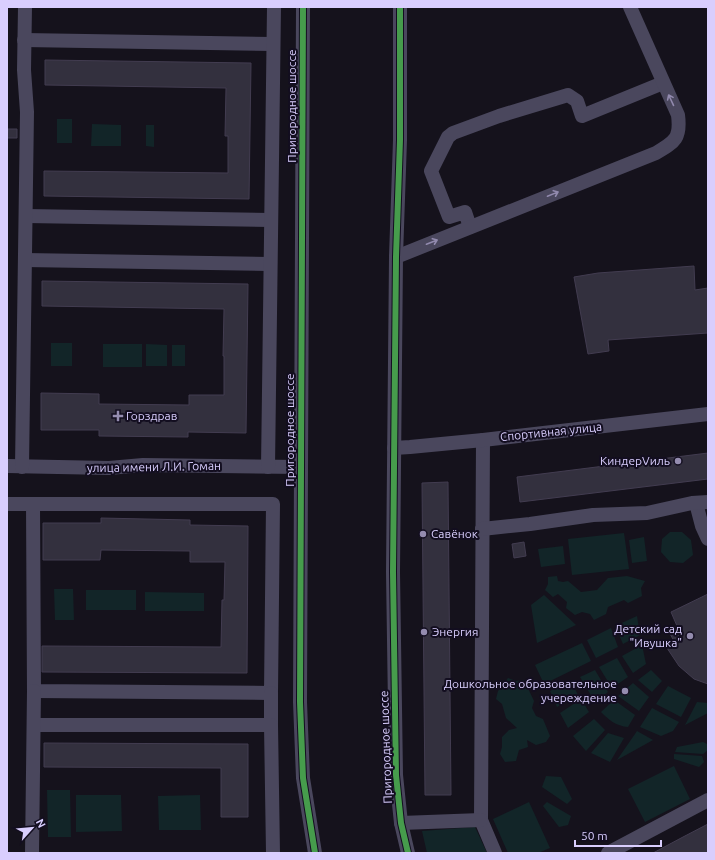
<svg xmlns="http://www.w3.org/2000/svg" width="715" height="860" font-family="Ubuntu,sans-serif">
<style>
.green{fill:#122528}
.building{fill:#33303e;stroke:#423c50}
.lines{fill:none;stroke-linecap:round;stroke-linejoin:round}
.minor{stroke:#4a475d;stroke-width:14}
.cycleway-casing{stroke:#130e20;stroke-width:8}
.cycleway{stroke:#469c4c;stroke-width:6}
.oneway{stroke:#928aae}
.poi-dot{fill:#948caf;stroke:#130e20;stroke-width:1.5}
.labels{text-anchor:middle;stroke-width:4;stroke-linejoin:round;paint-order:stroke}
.street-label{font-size:12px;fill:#d9cefe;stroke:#130e20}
.poi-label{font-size:12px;fill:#d9cefe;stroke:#130e20;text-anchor:start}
</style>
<rect width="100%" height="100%" fill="#15121c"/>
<!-- green -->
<g class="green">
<rect x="57" y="119" width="15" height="24"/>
<polygon points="92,124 121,125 121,146 91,146"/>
<polygon points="146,125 154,125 154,147 146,146"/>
<rect x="51" y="343" width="21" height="23"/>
<rect x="103" y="344" width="39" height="23"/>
<polygon points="146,344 167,345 167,366 146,366"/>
<rect x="172" y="345" width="13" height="21"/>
<polygon points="670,532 682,532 691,540 693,555 683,563 670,562 661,552 662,539"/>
<polygon points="624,533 629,569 572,575 568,539"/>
<polygon points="644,537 647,561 632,563 629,540"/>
<polygon points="563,546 565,564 541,567 538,549"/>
<polygon points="557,576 558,581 563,582 568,581 581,592 597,590 608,578 627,576 645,581 641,588 642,596 628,603 624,600 608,607 606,614 594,620 590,614 582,612 575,615 566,608 567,602 558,594 553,597 545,590 548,584 548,577"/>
<polygon points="54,589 73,589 74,620 55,620"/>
<rect x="86" y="590" width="50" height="20"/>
<polygon points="145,592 204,593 204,611 145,611"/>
<polygon points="544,595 576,625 537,643 531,605"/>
<polygon points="637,616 640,635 623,644 615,626"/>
<polygon points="611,628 618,647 596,658 587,640"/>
<polygon points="582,643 591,661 544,684 535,665"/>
<polygon points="642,645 646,664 633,673 622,656"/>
<polygon points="617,658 628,677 612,688 599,667"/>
<polygon points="595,670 608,692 595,702 580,677"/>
<polygon points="651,670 662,681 652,692 638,680"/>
<polygon points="508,678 516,681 524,680 534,701 532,708 536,716 543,719 550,736 546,742 536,745 527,740 528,747 519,750 516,761 505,762 500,754 502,747 502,737 509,730 517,728 506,718 502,704 496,699 498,691"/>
<polygon points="571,681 578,695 557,707 550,691"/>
<polygon points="633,683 649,697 639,711 618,696"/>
<polygon points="668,686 691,698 681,717 656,704"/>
<polygon points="581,699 589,712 568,728 560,713"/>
<path d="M614 700 635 715 628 727C616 726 609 720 601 712Z"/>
<polygon points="697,702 708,703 708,713 685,725"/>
<polygon points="652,708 679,722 673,731 661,736 640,727"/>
<polygon points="594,719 605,730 586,751 573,736"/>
<polygon points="637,731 653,740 617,760 635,734"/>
<polygon points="608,733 624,738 610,762 591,753"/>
<polygon points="703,742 707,744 708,750 703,754 675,752 677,747"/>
<polygon points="674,754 702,756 704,762 699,767 674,759"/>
<polygon points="674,766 690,799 645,822 628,789"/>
<polygon points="546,776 561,777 572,799 567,804 542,787"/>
<polygon points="47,790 70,790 71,837 48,837"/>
<polygon points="76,795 121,795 122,831 76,832"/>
<polygon points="200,795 201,830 159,830 158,796"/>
<polygon points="529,802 550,848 538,853 508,853 493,819"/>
<polygon points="547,802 571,816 568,825 559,827 543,806"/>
<polygon points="475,827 487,853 427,853 422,831"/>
</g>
<!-- building -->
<g class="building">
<polygon points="45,60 251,63 249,199 44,196 44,171 228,173 228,136 225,136 226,88 45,85"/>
<polygon points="8,129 17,129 17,138 7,138"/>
<polygon points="694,266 695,290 708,288 708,333 608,340 609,351 588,354 574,277 598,273"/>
<polygon points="42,281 248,284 246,433 188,432 188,437 99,436 99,430 41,430 41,393 99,394 99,404 189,405 189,395 224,395 224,356 223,356 224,309 42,306"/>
<polygon points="708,453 708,479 520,502 517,477"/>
<polygon points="448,482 451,795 425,795 422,483"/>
<polygon points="101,518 190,520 190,525 248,526 247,673 42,672 42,646 221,647 222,600 224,600 225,562 190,562 190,551 101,550 100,560 43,560 43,523 101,523"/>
<polygon points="524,542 526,556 514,558 512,544"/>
<polygon points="708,594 708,684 694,679 679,666 667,648 675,643 668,630 677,626 671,612"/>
<polygon points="44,743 248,744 248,817 221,817 221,768 44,767"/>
<polygon points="708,824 708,853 653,853 683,837"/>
</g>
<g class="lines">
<!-- minor -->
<g class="minor">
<polyline points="303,7 300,702 303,778 315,853"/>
<polyline points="400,7 400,140 396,257 393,572 396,775 401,823 408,853"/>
<polyline points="24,40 273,44"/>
<polyline points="26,216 271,220"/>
<polyline points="470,227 465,212 449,217 431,171 448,137 453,133 499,116 568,95 577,101 582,116 663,83"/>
<path d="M396 257 656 153C675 142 681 138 678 115L630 7"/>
<polyline points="25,260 270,264"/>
<polyline points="483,440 481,820 495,853"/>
<polyline points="394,448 410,447 483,440 708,414"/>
<polyline points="7,466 109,468 143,465 301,467"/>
<polyline points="22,467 27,112 24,70 25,7"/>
<polyline points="268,467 274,7"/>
<polyline points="696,503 702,526 708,539"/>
<polyline points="7,504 273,504 271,693 34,691 33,504"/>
<polyline points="482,529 530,524 593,515 647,513 692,503 708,502"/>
<polyline points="271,693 271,725"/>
<polyline points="34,725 271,725 273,853"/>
<polyline points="401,823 481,820"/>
<polyline points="32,853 34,691"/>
<polyline points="608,853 708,800"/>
</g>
<defs>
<g id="cycleway">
<polyline points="303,7 300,702 303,778 315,853"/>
<polyline points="400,7 400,140 396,257 393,572 396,775 401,823 408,853"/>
</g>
</defs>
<!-- cycleway casing -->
<use href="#cycleway" class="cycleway-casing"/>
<!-- cycleway -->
<use href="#cycleway" class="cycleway"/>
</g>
<!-- one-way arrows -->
<defs><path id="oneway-shaft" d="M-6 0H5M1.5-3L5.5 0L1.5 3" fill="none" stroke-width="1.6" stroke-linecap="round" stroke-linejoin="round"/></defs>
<g class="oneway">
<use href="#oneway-shaft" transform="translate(671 100) rotate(-115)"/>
<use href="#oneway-shaft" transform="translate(553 194) rotate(-22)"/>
<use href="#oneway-shaft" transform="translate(432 242) rotate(-21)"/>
</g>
<!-- markers -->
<g class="poi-dot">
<path d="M116 410h4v4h4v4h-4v4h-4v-4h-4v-4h4z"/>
<circle cx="678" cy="461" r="4"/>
<circle cx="423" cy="534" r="4"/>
<circle cx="424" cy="632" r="4"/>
<circle cx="690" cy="636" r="4"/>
<circle cx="625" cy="691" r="4"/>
</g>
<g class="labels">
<!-- street labels -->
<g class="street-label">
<text transform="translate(292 106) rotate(-90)" y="4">Пригородное шоссе</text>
<text transform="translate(290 430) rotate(-90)" y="4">Пригородное шоссе</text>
<text transform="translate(551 432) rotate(-6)" y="4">Спортивная улица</text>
<text transform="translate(154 467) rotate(-1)" y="4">улица имени Л.И. Гоман</text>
<text transform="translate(386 747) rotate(-92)" y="4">Пригородное шоссе</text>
</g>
<!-- poi labels -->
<g class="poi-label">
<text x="126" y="420">Горздрав</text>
<text x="670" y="465" text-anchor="end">КиндерVиль</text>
<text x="431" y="538">Савёнок</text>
<text x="682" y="633" text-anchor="end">Детский сад<tspan x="682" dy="14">"Ивушка"</tspan></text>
<text x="432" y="636">Энергия</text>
<text x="617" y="688" text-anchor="end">Дошкольное образовательное<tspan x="617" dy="14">учереждение</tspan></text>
</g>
</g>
<!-- border -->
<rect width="715" height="860" fill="none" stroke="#d9cefe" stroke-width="16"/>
<!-- north arrow -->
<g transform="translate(32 828) rotate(63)" stroke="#130e20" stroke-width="3" paint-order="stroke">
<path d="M0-3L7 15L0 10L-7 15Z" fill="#d9cefe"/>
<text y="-6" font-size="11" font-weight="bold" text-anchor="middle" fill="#d9cefe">N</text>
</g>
<!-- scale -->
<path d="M575 840v6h86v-6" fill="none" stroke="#d9cefe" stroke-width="2"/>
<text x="581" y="840" font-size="12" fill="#d9cefe" stroke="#130e20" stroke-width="3" paint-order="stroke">50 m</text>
</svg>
